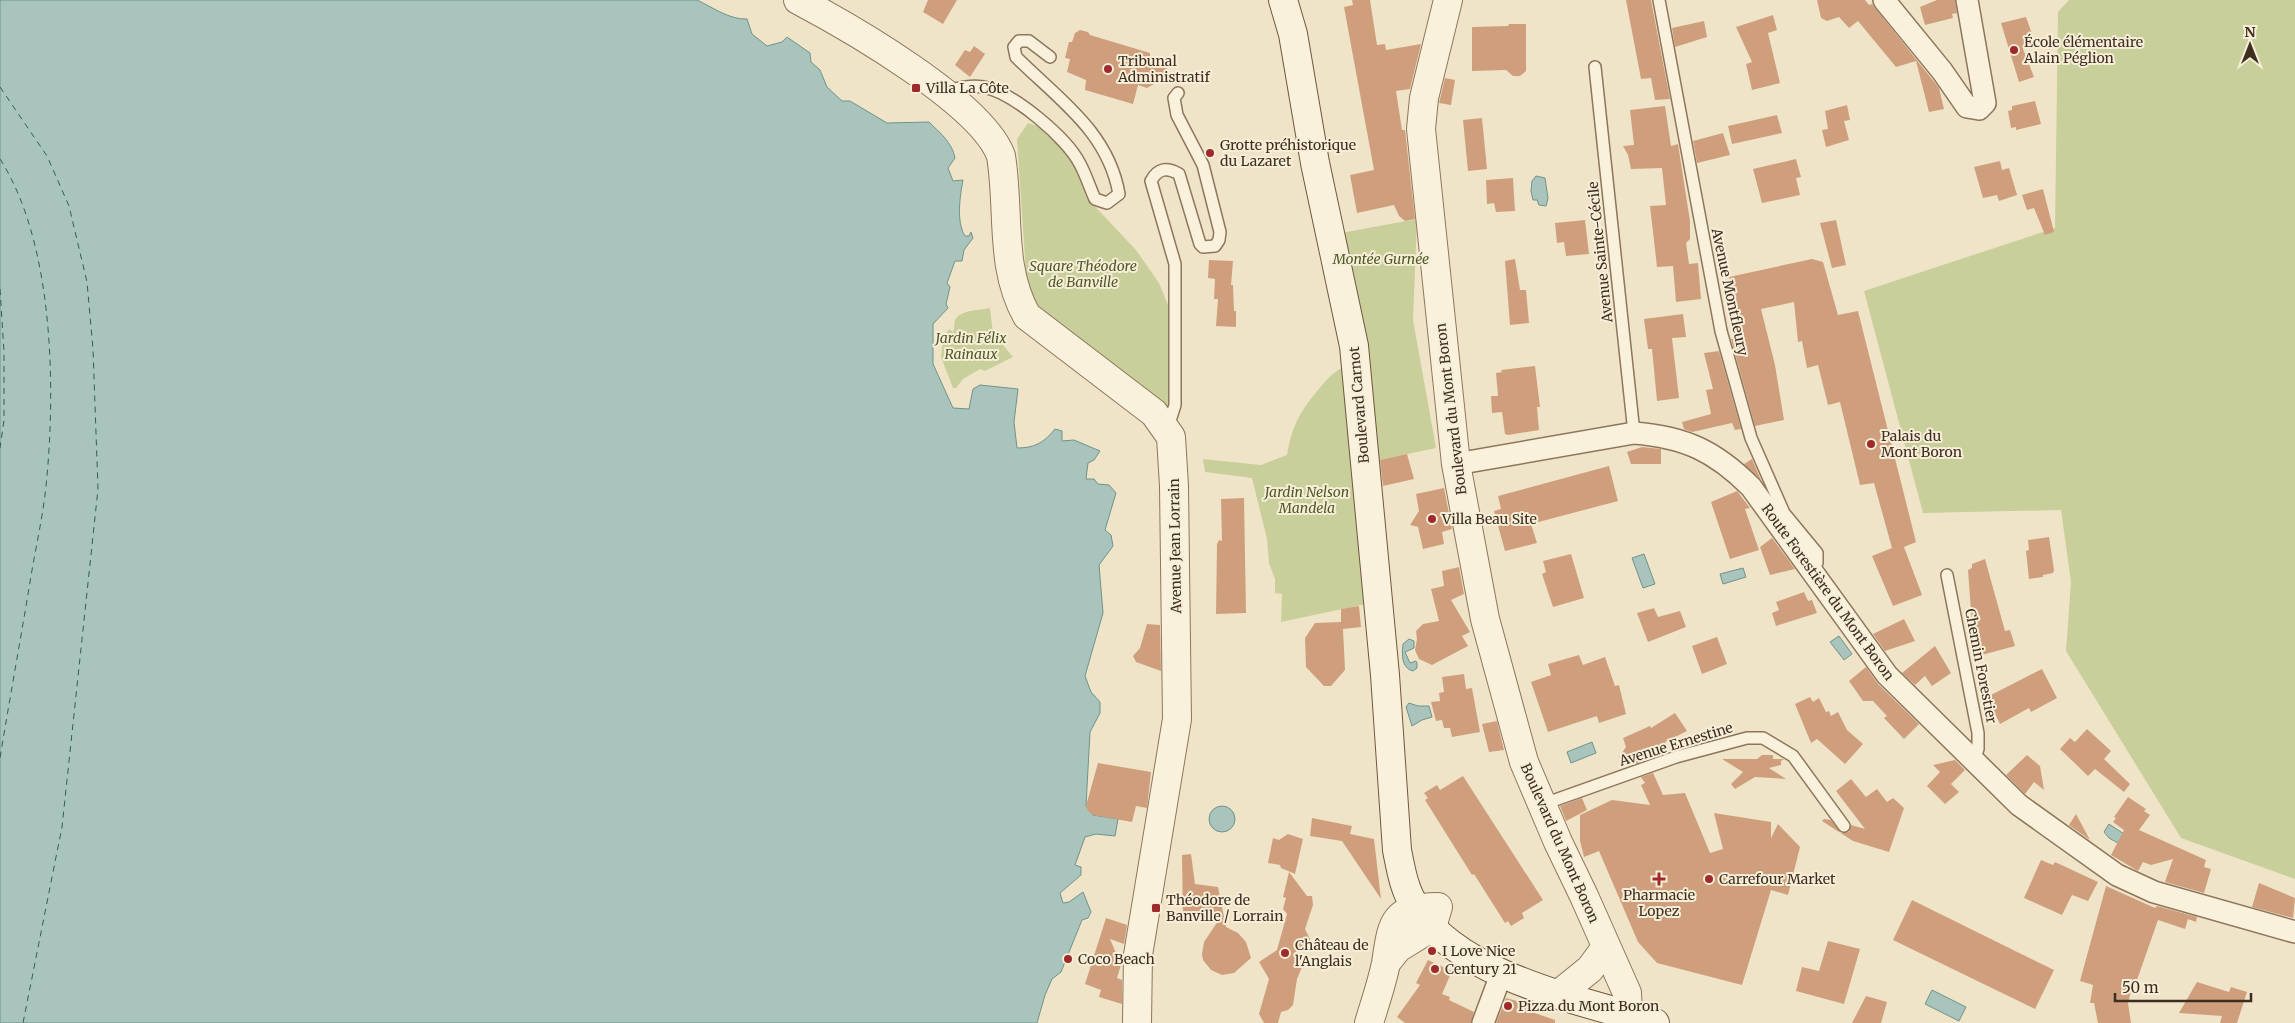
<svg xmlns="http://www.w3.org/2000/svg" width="2295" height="1023" font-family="Merriweather,serif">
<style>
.green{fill:#c9cf9b}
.water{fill:#a9c4bc;stroke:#6f938a}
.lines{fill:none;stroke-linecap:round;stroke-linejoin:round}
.ferry{stroke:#2f5d5a;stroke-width:1;stroke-dasharray:6 5;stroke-linecap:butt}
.building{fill:#cf9f7d}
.service-casing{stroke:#8d765c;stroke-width:14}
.minor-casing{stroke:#8d765c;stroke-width:24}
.tertiary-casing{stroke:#8d765c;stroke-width:30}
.secondary-casing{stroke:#6f573f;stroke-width:30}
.service{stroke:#faf1dc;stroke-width:11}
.minor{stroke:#faf1dc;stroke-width:21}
.tertiary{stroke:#faf1dc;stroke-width:28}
.secondary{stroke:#faf1dc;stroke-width:28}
.poi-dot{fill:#9e2a2b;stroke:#f7eed8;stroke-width:2}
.labels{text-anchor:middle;stroke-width:4;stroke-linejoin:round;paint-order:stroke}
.poi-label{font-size:14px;fill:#3d2e20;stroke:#f7eed8;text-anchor:start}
.street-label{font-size:14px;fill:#3d2e20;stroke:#f7eed8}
.park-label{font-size:14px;font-style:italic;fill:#4d5a26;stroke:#f7eed8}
</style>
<rect width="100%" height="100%" fill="#f0e4c8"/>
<!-- green -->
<g class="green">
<polygon points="2069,0 2295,0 2295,879 2181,838 2066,651 2071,582 2061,510 1923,513 1864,291 2055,228 2058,12"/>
<polygon points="1028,123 1037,126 1055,138 1076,165 1086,197 1136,250 1159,283 1173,317 1174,366 1169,408 1039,307 1031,292 1026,273 1017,139"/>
<polygon points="1417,219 1413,320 1436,448 1379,460 1366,334 1341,233"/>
<path d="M990 308 993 333 1013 357 985 371 980 369 963 379 956 388H953L941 357 943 339 949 329 953 332C955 327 954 324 955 320 960 310 980 310 990 308Z"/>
<path d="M1342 368 1366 604 1281 622 1282 594 1275 593V579L1269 563 1267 539 1252 478 1205 472 1203 459 1261 465 1287 455C1292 426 1300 411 1319 389 1326 380 1332 373 1342 368Z"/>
</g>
<!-- water -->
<g class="water">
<path d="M0 0H697C712 7 730 20 747 19L752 34 767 46 782 42 787 37 810 53 811 62 820 70 827 87 842 101H850L887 123 929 122C940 133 952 142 955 158L948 168 953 181 963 180C960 196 956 222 965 236H969L971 232 973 238 964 250 962 261H955L947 283 950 287 946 304 948 308 933 324V364L953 408 969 409 973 389 980 385 1018 389 1014 422 1017 448C1034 448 1044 443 1055 429L1062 431V441L1074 440 1100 451 1094 460 1088 463 1086 479H1094L1098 484 1109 485 1116 493 1105 530 1111 535 1113 546 1099 565 1103 613 1085 676 1091 692 1100 702V713L1090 732 1086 806 1093 815 1118 819 1115 836 1096 834 1085 837 1075 865 1081 867V875L1060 893 1063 903 1069 902 1083 892 1091 912 1088 918 1082 920 1061 972 1052 979 1045 995 1037 1023H0Z"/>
<polygon points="1536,176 1545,178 1548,198 1546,206 1539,205 1537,200 1533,200 1531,191 1532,181"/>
<polygon points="1644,554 1655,584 1643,588 1632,558"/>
<polygon points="1743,568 1746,577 1723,584 1720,574"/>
<polygon points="1839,636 1852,654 1844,660 1830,642"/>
<path d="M1409 639 1414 641V648L1405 652 1410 663 1416 661 1417 663V668L1413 671C1401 668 1402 654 1403 644Z"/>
<polygon points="1409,703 1418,706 1429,706 1432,717 1422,720 1412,726 1406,707"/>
<polygon points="1592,742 1596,753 1571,763 1567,752"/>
<circle cx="1222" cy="819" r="13"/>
<polygon points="2109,824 2127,836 2118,843 2109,838 2104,832"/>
<polygon points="1932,990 1966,1007 1959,1021 1925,1004"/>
</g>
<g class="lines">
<!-- ferry -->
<g class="ferry">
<polyline points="0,87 47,156 69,206 87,282 93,349 98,489 62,827 23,1023"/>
<path d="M0 159C54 243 56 389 46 486 43 516 36 546 31 576 21 637 10 697 0 758"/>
<polyline points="0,289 4,352 4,420 0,448"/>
</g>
</g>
<!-- building -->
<g class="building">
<polygon points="928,0 957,0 943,24 923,12"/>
<polygon points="1352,0 1370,0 1377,45 1385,44 1386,50 1421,44 1410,89 1396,91 1402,130 1405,130 1415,219 1405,221 1399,216 1394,205 1357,213 1350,175 1374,170 1344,7 1353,5"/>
<polygon points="1626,0 1651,0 1670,99 1655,100 1651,78 1641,79"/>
<polygon points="1817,0 1865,0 1869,5 1872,4 1939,88 1944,109 1929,112 1916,61 1896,67 1858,21 1849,28 1839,17 1827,21 1821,18"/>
<polygon points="1937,0 1955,0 1957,13 1952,14 1953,18 1925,25 1920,7"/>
<polygon points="1773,15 1777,30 1768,33 1780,83 1752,90 1746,64 1752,62 1736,27"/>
<polygon points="2026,17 2036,45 2023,49 2034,77 2019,82 2001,23"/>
<polygon points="1704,21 1707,37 1675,47 1672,28"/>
<polygon points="1509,24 1526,24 1526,71 1520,76 1513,76 1506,70 1472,71 1472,27 1508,26"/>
<polygon points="1080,30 1088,32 1090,35 1150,53 1150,56 1167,68 1159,81 1147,88 1138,85 1133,104 1085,90 1086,80 1067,72 1070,59 1065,58 1069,42 1072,42 1075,33"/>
<polygon points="974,46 985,54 970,77 955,65 965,50 970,52"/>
<polygon points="1445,78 1455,80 1451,105 1439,103"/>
<polygon points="2035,101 2041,124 2016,130 2016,127 2011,128 2008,111 2012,110 2012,106"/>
<polygon points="1847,105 1850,120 1844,121 1849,140 1826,147 1822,130 1828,129 1825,111"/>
<polygon points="1665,106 1671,146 1678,144 1690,221 1690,239 1686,243 1689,264 1698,263 1701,299 1676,302 1673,266 1657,267 1650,206 1666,205 1662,168 1631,169 1628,155 1623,146 1634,145 1630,110"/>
<polygon points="1777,115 1782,133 1732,144 1728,126"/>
<polygon points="1482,118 1487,169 1468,171 1463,120"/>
<polygon points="1723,133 1730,155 1697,163 1693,141"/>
<polygon points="1796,159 1801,177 1796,178 1800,195 1762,203 1753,169"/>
<polygon points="2000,161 2002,170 2009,168 2017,195 1999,201 1997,195 1983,198 1974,167"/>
<polygon points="1513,178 1515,211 1496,212 1494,203 1487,204 1486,180"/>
<polygon points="2043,189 2054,232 2045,235 2034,208 2027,210 2022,195"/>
<polygon points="1585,220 1589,254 1566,256 1564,242 1557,243 1555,223"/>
<polygon points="1836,220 1846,265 1832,268 1820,223"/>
<polygon points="1515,259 1520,290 1526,290 1529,323 1510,325 1505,261"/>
<polygon points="1812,259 1823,262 1838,315 1858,311 1916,542 1904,547 1922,595 1893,606 1872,556 1892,548 1874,483 1860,485 1840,402 1828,405 1818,365 1807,368 1802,341 1798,342 1794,302 1761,309 1775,365 1784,420 1755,426 1731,339 1744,336 1729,277"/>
<polygon points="1209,260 1233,261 1231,285 1233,285 1234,311 1236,311 1236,327 1216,326 1218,299 1214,299 1215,279 1208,278"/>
<polygon points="1683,314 1686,337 1672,338 1679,398 1657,401 1652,349 1648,349 1644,319"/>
<polygon points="1719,351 1741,429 1735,430 1732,423 1692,432 1684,429 1682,422 1711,414 1706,390 1713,389 1704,353"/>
<polygon points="1535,366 1540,407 1537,407 1539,430 1508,435 1505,434 1502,412 1492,413 1491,396 1498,396 1496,373 1502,372 1501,370"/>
<polygon points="1642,447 1661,449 1661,464 1631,464 1627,452"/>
<polygon points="1407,454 1414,479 1383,486 1380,460"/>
<polygon points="1752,459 1761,480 1744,464"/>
<polygon points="1609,466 1618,501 1531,524 1537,543 1505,551 1494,511 1501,509 1498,496"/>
<polygon points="1444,488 1452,529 1442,532 1444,544 1423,549 1418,527 1410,525 1419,511 1416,494"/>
<polygon points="1737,491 1750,508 1745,509 1759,550 1730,559 1711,502"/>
<polygon points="1244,498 1246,613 1216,614 1217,544 1219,540 1222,541 1221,499"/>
<polygon points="2049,537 2054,570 2053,573 2043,575 2043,577 2029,579 2026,551 2029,550 2028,540"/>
<polygon points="1772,538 1795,569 1770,575 1760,547"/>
<polygon points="1571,554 1584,598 1553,607 1542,574 1546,572 1543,561"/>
<polygon points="1985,559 2005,631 2010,630 2015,646 1978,656 1973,639 1968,570 1972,568 1972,564"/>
<polygon points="1459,567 1464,594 1451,600 1470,632 1462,636 1468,646 1432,665 1419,659 1415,650 1417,639 1416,631 1423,624 1439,621 1431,589 1444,586 1442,571"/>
<polygon points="1804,592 1808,601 1812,600 1817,613 1776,626 1772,613 1779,610 1776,602"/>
<polygon points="1359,606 1361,627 1343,629 1345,670 1331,686 1324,686 1306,667 1305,638 1315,623 1341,622 1341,609"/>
<polygon points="1654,608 1658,617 1680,611 1686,627 1648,642 1637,613"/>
<polygon points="1904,619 1915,641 1885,651 1873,634"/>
<polygon points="1147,624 1160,625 1161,671 1136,662 1133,656 1140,648"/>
<polygon points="1717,637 1727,664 1702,674 1692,646"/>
<polygon points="1935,646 1951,673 1932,686 1925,676 1915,685 1902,673"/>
<polygon points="1579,655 1583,665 1605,657 1615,686 1619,685 1626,714 1599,723 1597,716 1548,732 1531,682 1551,675 1548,664"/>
<polygon points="1866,667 1878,684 1919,724 1904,739 1884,718 1887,716 1873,701 1863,701 1849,681"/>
<polygon points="2042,669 2057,698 2031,712 2029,708 2000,724 1987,697"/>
<polygon points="1464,674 1466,689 1472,688 1480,732 1452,737 1450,728 1444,728 1442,720 1436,721 1431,702 1440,701 1439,693 1444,692 1442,677"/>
<polygon points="1810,697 1813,702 1819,698 1826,712 1829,711 1831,716 1838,712 1847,730 1863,744 1845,764 1817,739 1811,743 1795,704"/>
<polygon points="1675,713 1687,731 1665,742 1668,752 1634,764 1632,760 1619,757 1626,747 1623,738 1650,726 1651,728"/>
<polygon points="1497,721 1504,750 1489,752 1482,724"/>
<polygon points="2087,729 2111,751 2104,759 2130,784 2124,792 2095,769 2088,776 2060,749 2070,738 2075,742"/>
<polygon points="1762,755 1773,755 1773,759 1784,759 1781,761 1781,765 1769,768 1786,779 1755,777 1735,789 1731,784 1743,772 1722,759 1757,759"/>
<polygon points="2027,755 2040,766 2044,790 2034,782 2025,794 2006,775"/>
<polygon points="1955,760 1965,770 1951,784 1959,792 1945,804 1927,786 1940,772 1933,765"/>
<polygon points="1098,763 1151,772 1147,808 1136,806 1132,822 1093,815 1088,811 1086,806"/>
<polygon points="1653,773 1663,795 1685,793 1710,853 1723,849 1714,813 1771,822 1771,838 1778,824 1800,847 1788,895 1771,890 1742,985 1657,963 1638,942 1599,851 1584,857 1580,841 1580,815 1612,800 1650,805 1641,785 1645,783 1641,777"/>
<polygon points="1463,776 1543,900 1522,913 1524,918 1511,926 1508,921 1505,923 1474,874 1472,875 1425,800 1428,798 1424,793 1437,785 1440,790"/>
<polygon points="1851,779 1866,797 1877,789 1887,802 1893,798 1904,808 1889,852 1853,841 1822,821 1824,819 1831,820 1841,833 1849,832 1851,825 1865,829 1836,791"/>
<polygon points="2128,797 2146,809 2144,811 2150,815 2139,830 2206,860 2204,867 2211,869 2204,893 2165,882 2173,859 2151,865 2143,862 2138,871 2111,855 2124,830 2113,822 2116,818 2114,817"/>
<polygon points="1582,798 1587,810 1566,821 1560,806"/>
<polygon points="2076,814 2090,840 2069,825"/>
<polygon points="1312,818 1352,826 1350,834 1374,839 1381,899 1342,841 1310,836"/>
<polygon points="1288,834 1303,839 1295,874 1281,868 1280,865 1268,863 1273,838 1279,840"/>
<polygon points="1191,854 1195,884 1218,887 1226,927 1238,933 1246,942 1251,958 1234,973 1222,975 1211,970 1203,960 1202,954 1204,942 1222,915 1183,920 1182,855"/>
<polygon points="2041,860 2053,865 2055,862 2098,882 2088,901 2072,895 2062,915 2024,898"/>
<polygon points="1289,872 1307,896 1312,896 1313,905 1305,929 1311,941 1294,953 1302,967 1297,979 1293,1005 1288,1010 1281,1012 1278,1023 1264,1023 1259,1014 1269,979 1259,962 1277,950 1287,914 1283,909 1286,898 1283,897"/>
<polygon points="2259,883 2295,898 2293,918 2252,907"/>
<polygon points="2106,886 2155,908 2157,906 2197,917 2196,922 2188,919 2185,929 2158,920 2137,980 2134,979 2128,1003 2131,1023 2098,1023 2094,1003 2090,1003 2093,985 2080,981"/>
<polygon points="1912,900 2054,970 2035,1009 1893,940"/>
<polygon points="1106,918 1127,925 1124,944 1110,939 1121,965 1117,978 1122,980 1122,1004 1099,997 1101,990 1085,984"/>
<polygon points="1828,941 1860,949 1844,1004 1796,991 1802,967 1819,971"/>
<polygon points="1428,960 1452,971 1442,994 1450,997 1449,1000 1474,1012 1471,1023 1405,1023 1397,1017 1420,985 1416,983"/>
<polygon points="2197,982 2229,992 2231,987 2247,992 2237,1023 2220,1023 2222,1016 2179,1013"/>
<polygon points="1866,996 1887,1002 1881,1023 1852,1023"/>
<polygon points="1506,998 1528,1004 1526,1010 1555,1020 1555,1023 1496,1023"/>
</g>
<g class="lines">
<defs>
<g id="service">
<polyline points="1659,0 1721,331 1751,438 1784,513 1817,553 1817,563 1812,569"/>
<polyline points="1595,67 1634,433"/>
<path d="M946 91C959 88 970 85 983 87 1013 92 1067 138 1080 164 1086 175 1090 188 1095 199L1107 203 1119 194C1108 131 1058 99 1016 57L1014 47 1019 41H1029L1050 57"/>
<path d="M1168 427 1175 405V264L1151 181C1158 168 1167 167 1179 174L1200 244 1203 247 1215 246 1219 240 1220 232 1203 165 1177 115 1174 98 1178 93"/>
<polyline points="1947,575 1978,733 1978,749 1974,762"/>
<polyline points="1541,805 1676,757 1747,738 1763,738 1793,756 1844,826"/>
</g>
<g id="minor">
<polyline points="1884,0 1942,71 1967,107 1979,109 1985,103 1967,0"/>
<path d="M1456 464 1634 433C1685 437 1715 451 1751 487L1887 675 2019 805 2117 875 2154 892 2295 932"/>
<polyline points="1483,1023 1502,972"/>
</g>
<g id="tertiary">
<path d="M798 0C849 27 982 103 1001 156 1010 210 999 267 1027 316L1154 413 1171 437 1174 486 1177 719 1138 955 1137 1023"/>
<polyline points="1448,0 1424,98 1421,129 1456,464 1485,619 1524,762 1558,842 1584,896 1627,993 1628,1015"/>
<polyline points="1559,994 1590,969 1606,947"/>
<path d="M1369 1023C1375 1003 1382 983 1386 963 1392 924 1392 907 1438 907L1432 927 1398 948 1386 963"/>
</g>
<path id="secondary" d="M1283 0 1293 34 1315 163 1354 346 1385 675 1397 850C1401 870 1404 890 1416 908 1461 977 1580 1000 1655 1023"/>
</defs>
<!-- service casing -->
<use href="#service" class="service-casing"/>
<!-- minor casing -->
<use href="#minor" class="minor-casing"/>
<!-- tertiary casing -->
<use href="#tertiary" class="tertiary-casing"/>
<!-- secondary casing -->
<use href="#secondary" class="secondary-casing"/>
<!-- service -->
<use href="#service" class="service"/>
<!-- minor -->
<use href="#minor" class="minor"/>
<!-- tertiary -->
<use href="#tertiary" class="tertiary"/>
<!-- secondary -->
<use href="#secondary" class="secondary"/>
</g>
<!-- markers -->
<g class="poi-dot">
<circle cx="2014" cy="50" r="5"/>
<circle cx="1108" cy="69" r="5"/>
<rect x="911" y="83" width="10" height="10" rx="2.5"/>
<circle cx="1210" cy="153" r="5"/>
<circle cx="1871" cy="444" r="5"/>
<circle cx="1432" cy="519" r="5"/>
<path d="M1656.5 871.5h5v5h5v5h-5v5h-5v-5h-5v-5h5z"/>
<circle cx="1709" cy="879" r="5"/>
<rect x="1151" y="903" width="10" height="10" rx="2.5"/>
<circle cx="1432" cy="951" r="5"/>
<circle cx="1285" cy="953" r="5"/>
<circle cx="1068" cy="959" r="5"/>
<circle cx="1435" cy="969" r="5"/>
<circle cx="1508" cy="1006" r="5"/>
</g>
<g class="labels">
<!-- poi labels -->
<g class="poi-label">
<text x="2024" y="47">École élémentaire<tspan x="2024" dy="16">Alain Péglion</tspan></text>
<text x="1118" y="66">Tribunal<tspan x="1118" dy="16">Administratif</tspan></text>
<text x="926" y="93">Villa La Côte</text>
<text x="1220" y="150">Grotte préhistorique<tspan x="1220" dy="16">du Lazaret</tspan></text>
<text x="1881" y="441">Palais du<tspan x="1881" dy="16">Mont Boron</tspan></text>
<text x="1442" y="524">Villa Beau Site</text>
<text x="1719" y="884">Carrefour Market</text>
<text x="1659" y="900" text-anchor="middle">Pharmacie<tspan x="1659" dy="16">Lopez</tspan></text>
<text x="1166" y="905">Théodore de<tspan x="1166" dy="16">Banville / Lorrain</tspan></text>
<text x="1295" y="950">Château de<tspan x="1295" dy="16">l'Anglais</tspan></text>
<text x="1442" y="956">I Love Nice</text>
<text x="1078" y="964">Coco Beach</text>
<text x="1445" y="974">Century 21</text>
<text x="1518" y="1011">Pizza du Mont Boron</text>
</g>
<!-- street labels -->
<g class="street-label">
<text transform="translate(1600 252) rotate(-96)" y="5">Avenue Sainte-Cécile</text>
<text transform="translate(1730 292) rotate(78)" y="5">Avenue Montfleury</text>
<text transform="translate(1359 405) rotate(-95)" y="5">Boulevard Carnot</text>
<text transform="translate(1451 409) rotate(-97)" y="5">Boulevard du Mont Boron</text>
<text transform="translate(1175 546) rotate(-91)" y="5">Avenue Jean Lorrain</text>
<text transform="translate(1828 592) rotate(54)" y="5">Route Forestière du Mont Boron</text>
<text transform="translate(1981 666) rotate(79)" y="5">Chemin Forestier</text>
<text transform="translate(1676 744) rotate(-17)" y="5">Avenue Ernestine</text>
<text transform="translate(1560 843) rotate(66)" y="5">Boulevard du Mont Boron</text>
</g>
<!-- park labels -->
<g class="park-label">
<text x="1381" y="264">Montée Gurnée</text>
<text x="1083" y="271">Square Théodore<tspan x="1083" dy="16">de Banville</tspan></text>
<text x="971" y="343">Jardin Félix<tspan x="971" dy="16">Rainaux</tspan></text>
<text x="1307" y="497">Jardin Nelson<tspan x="1307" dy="16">Mandela</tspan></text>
</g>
</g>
<!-- north arrow -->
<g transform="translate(2250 45)" stroke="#f7eed8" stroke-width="4" paint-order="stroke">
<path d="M0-4L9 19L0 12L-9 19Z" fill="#3d2e20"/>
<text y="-8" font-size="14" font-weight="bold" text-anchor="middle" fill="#3d2e20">N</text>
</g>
<!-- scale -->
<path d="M2115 993v8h136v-8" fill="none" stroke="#3d2e20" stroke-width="2.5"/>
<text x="2122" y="993" font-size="15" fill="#3d2e20" stroke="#f7eed8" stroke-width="4" paint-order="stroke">50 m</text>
</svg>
